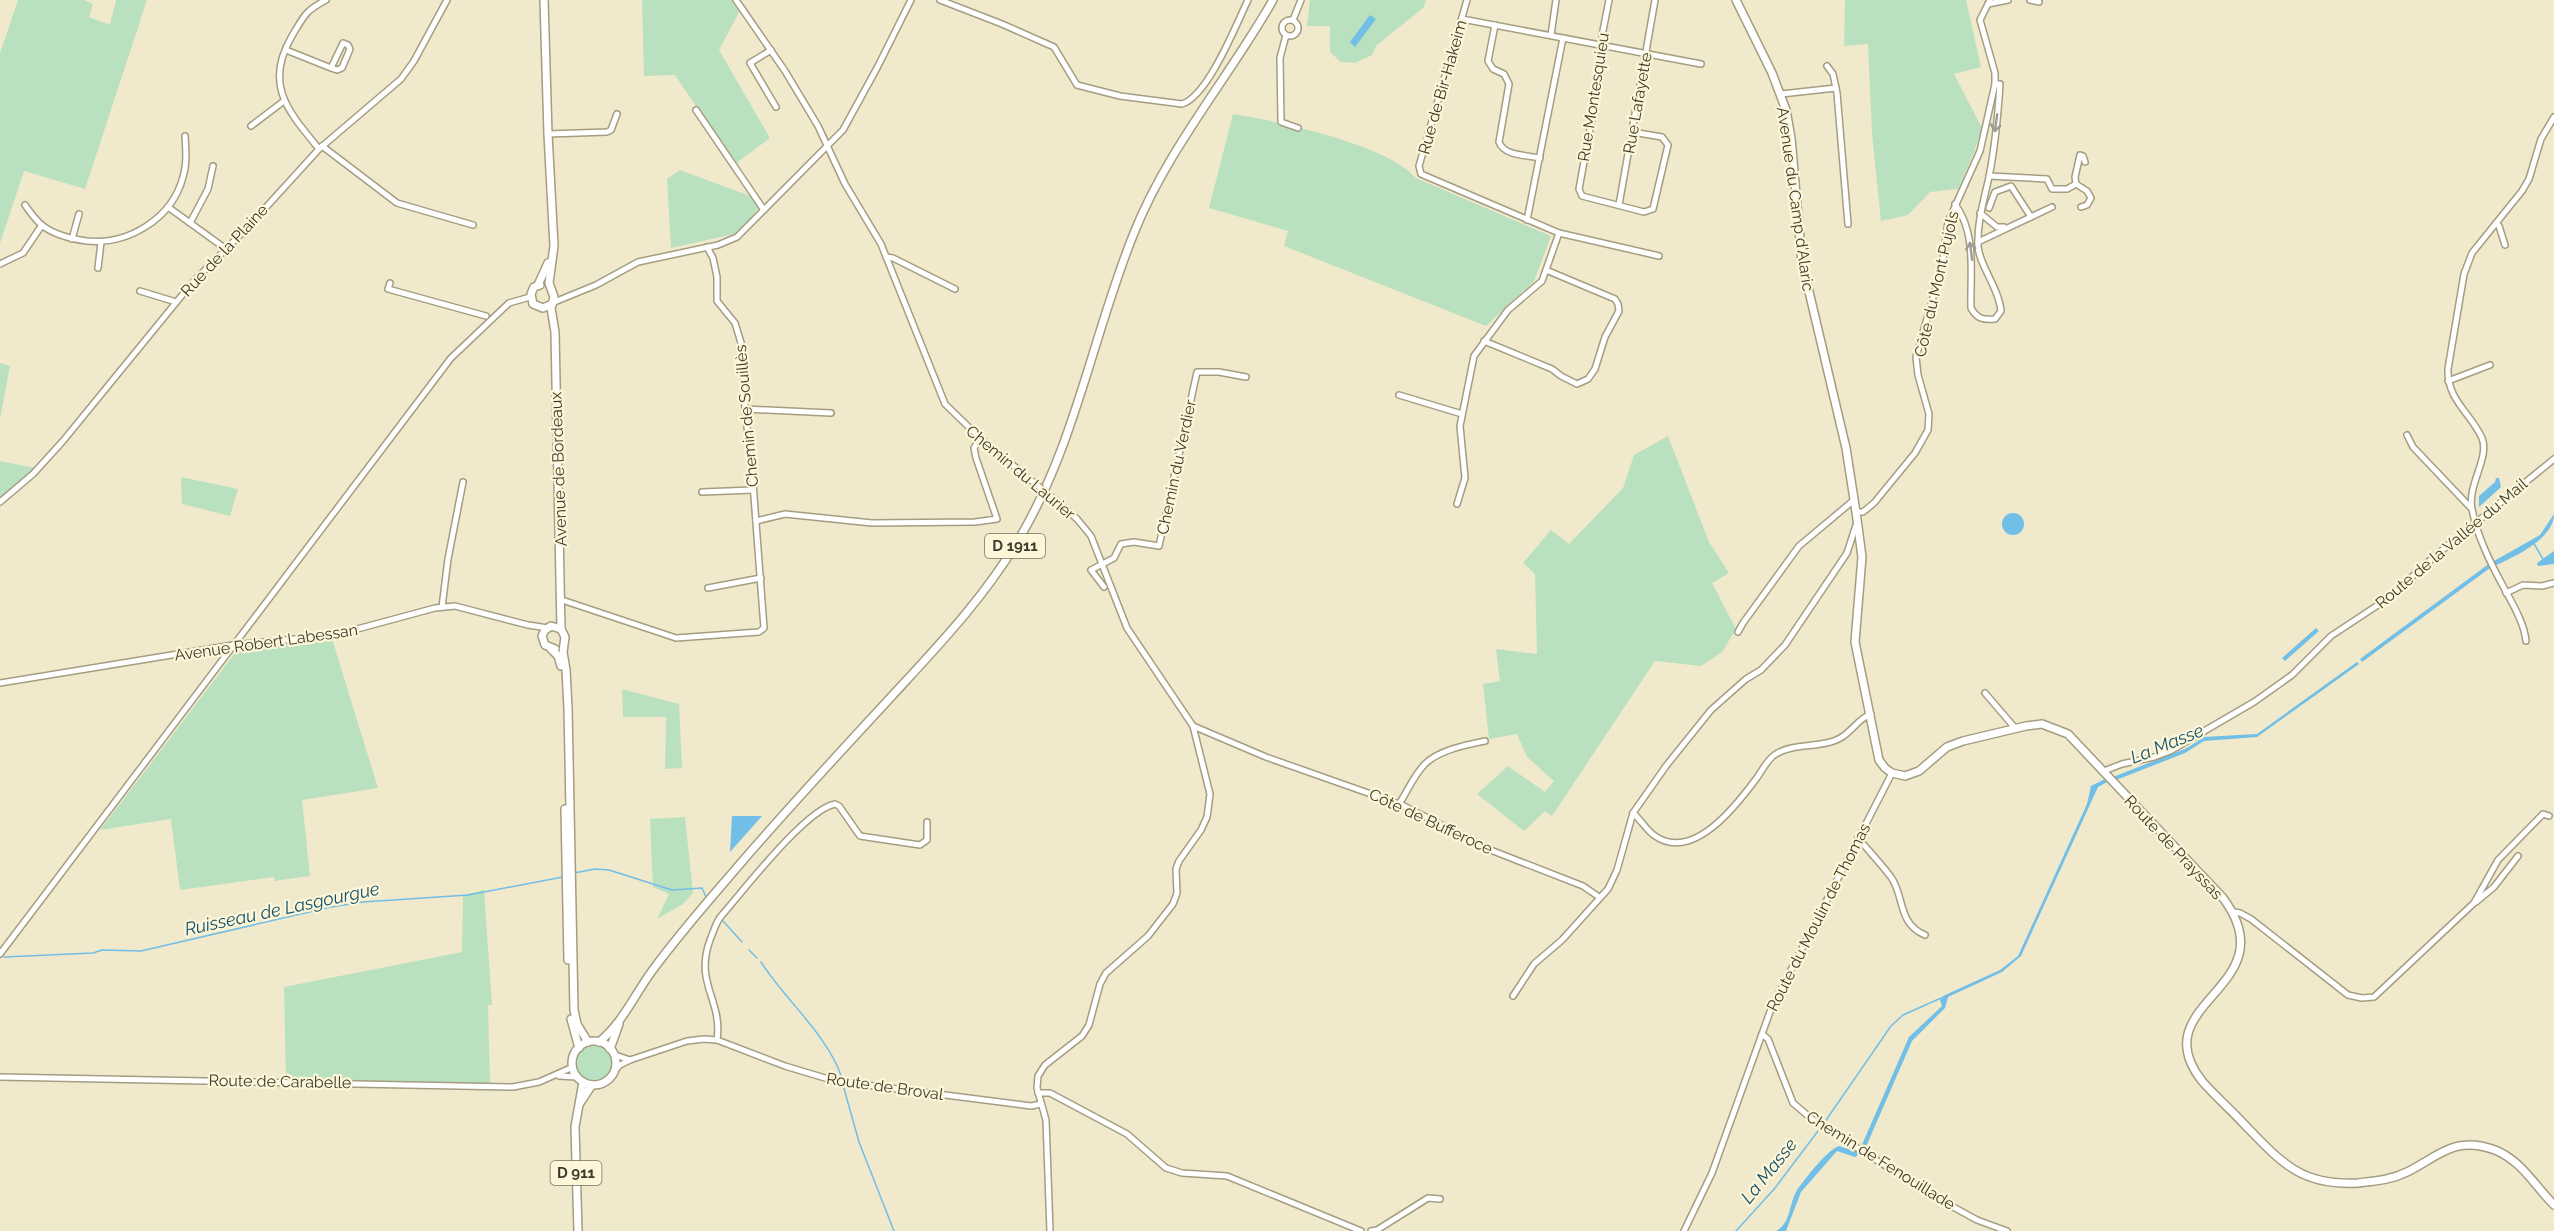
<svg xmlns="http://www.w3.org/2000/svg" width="2554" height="1231" font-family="Raleway,sans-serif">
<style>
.green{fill:#bae1bf}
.water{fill:#71bee7}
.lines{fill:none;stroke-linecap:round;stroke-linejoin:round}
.stream{stroke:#71bee7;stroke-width:1.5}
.minor-casing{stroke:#a59d81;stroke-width:8}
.major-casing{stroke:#a59d81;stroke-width:10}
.minor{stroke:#fff;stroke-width:5}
.major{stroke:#fff;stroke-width:7}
.minor-bridge-casing{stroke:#a59d81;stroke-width:8;stroke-linecap:butt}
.minor-bridge{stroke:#fff;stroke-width:5}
.oneway{stroke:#9e9c96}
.labels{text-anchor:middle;stroke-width:4.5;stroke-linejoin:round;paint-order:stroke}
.shield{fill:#fef6d8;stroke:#777261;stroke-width:1.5}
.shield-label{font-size:15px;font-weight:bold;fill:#3d3a2e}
.street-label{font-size:16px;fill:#3d3a2e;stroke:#fef6d8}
.water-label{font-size:18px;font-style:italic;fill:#12506c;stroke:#fef6d8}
</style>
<rect width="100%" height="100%" fill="#f1e9cb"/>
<!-- green -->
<g class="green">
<polygon points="18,0 84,0 93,4 89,17 110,25 116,0 147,0 85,189 24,171 0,243 0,53"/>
<polygon points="642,0 732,0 739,12 719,50 770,138 735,164 675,75 644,76"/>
<polygon points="1310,0 1426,0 1424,7 1376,46 1372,55 1355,63 1341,62 1330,52 1330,26 1307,26"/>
<polygon points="1845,0 1966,0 1981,67 1954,74 1982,128 1974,152 1958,189 1930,192 1908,215 1881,221 1872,134 1868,44 1844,46"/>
<path d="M1233 114C1277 121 1387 144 1416 178L1551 236 1534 281 1486 326 1284 246 1288 231 1209 208Z"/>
<polygon points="680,170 750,196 760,206 739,233 671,248 667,179"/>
<polygon points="0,363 10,366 0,419"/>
<polygon points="1668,436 1709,542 1729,573 1712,583 1736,629 1722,652 1701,666 1655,661 1552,816 1545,811 1524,831 1477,794 1508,766 1545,792 1554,781 1527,757 1517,734 1489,739 1483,684 1500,681 1496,649 1537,654 1535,574 1523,563 1551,530 1569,544 1623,488 1634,455"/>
<polygon points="0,461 40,469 0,499"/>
<polygon points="181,477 238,489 230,516 182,504"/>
<polygon points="332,639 378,788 302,800 310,876 274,881 274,877 180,890 171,819 100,830 238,649"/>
<polygon points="622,689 679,704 682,768 665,769 666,717 623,717"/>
<polygon points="685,817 693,893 683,904 657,919 669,894 653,887 650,819"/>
<polygon points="484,890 492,1005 488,1005 490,1084 286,1081 284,987 462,952 463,895"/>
<circle cx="594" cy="1064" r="18"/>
</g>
<!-- water -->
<g class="water">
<polygon points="1370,15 1376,19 1355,47 1350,42"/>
<polygon points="2496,478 2499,478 2501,487 2479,507 2479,496 2495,482"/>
<circle cx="2013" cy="524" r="11"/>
<path d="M2554 514C2554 539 2514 557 2494 566V561L2540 535Z"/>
<polygon points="2554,551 2554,564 2538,566 2537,563"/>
<polygon points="2490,563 2490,568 2362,662 2360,659"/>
<polygon points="2316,628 2319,631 2285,661 2282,658"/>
<polygon points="2357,662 2359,664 2257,737 2204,741 2185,753 2116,780 2113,777 2187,748 2204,737 2257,734"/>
<polygon points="2107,778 2109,781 2098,787 2021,956 2002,972 1948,997 1945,1008 1912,1041 1865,1149 1861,1147 1909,1037 1942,1006 1940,1000 1943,996 2000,970 2018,956 2087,804 2091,786"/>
<polygon points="732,816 762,816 730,852"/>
<path d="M1839 1146 1861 1153 1855 1157 1837 1151 1801 1192 1786 1231H1776C1791 1224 1789 1203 1797 1190 1805 1179 1827 1150 1839 1146Z"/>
</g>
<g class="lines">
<!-- stream -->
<g class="stream">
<polyline points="2533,542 2543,559"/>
<polyline points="574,873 595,869 609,870 672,890 702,888 706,897"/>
<polyline points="723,921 742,942"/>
<polyline points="749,950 757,958"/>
<polyline points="4,957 93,953 102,950 141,951 331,907 363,902 468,895 563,877"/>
<path d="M761 962C786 1001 827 1034 842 1078"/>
<polyline points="843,1085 859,1142 894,1231"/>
<polyline points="1824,1123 1891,1026 1903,1015 1941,998"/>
<polyline points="1736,1231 1775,1188 1821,1127"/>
</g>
<defs>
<g id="minor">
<polyline points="736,0 785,71 818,126 845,184 881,244 945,404 980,438 1032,481"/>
<path d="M940 0 1002 24 1054 47 1077 85 1120 96 1182 104C1208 96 1236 25 1248 0"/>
<polyline points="1467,0 1419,166 1421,174 1559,233 1659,256"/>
<polyline points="1609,0 1602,36 1604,53 1579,189 1582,196 1644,212 1653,209 1668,145 1662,137 1632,132"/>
<polyline points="2030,0 2039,2"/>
<polyline points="1988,4 2008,0"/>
<polyline points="1462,19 1701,64"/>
<circle cx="1290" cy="28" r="8"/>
<polyline points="1293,20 1301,0"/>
<path d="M1495 25 1488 61 1493 69 1504 74 1509 84 1499 142C1504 156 1526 155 1540 158"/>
<polyline points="1286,35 1280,58 1281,122 1298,128"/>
<polyline points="1551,35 1556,0"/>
<polyline points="286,50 331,68 337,70 342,68 350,49 348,45 343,43 331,68"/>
<polyline points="771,50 750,63 776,107"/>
<polyline points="1827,66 1833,74 1837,93 1848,224"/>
<polyline points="1781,94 1836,88"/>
<polyline points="696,110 764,210"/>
<polyline points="251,126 284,101"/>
<polyline points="548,134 607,132 611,130 617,114"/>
<polyline points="322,146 397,203 473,225"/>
<path d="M319 149C289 112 263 85 292 36 304 16 305 11 326 0"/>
<polyline points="1989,176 2047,179 2052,189 2067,189 2076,184"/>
<polyline points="2076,184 2075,177 2080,155 2083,156 2085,162"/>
<polyline points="2076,184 2087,191 2091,198 2087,205 2081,207"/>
<path d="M1955 204C1977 234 1970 273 1971 308 1977 319 1983 320 1995 319L2001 311C1999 288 1979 265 1978 246 1977 222 1984 200 1989 177 1995 147 1998 115 2000 84H1995"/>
<path d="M25 205C30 212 36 221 43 226 55 235 72 239 87 241 128 245 172 219 183 177 187 164 186 150 185 136"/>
<polyline points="1619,205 1655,0"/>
<polyline points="168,207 226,249"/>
<polyline points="1989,208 1995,192 2011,186 2031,217"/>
<polyline points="1980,213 1997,227 2004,227"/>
<polyline points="1527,220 1563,38"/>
<polyline points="190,223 208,189 213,166"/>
<polyline points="2496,223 2499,226 2505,245"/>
<polyline points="72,239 79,214"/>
<polyline points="1978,242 2052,207"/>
<polyline points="886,257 893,258 955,289"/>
<polyline points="0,264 23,253 42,225"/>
<polyline points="98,268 101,242"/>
<polyline points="390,283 388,289 486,316"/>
<polyline points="140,291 176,302"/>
<polyline points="552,303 596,285 638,262 718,245 737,237 843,130 877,68 911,0"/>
<polyline points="1484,341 1552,369 1561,376 1577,384 1588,379 1595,369 1605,337 1619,311 1618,304 1615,299 1546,270"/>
<polyline points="2448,381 2490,365"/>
<polyline points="1399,395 1462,414"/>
<polyline points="745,409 831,413"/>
<polyline points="2407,435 2413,447 2471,508"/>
<polyline points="702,492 753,490"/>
<polyline points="0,502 33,474 63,441 192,283 249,226 319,149 401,79 414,61 447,0"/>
<polyline points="1457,504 1465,478 1460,426 1474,356 1508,310 1542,281 1559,233"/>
<polyline points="1856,512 1863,512 1874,503 1915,453 1928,430 1929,414 1918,375 1916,357 1942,266 1948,222 1980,151 1995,84 1995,73 1980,20 1990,0"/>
<polyline points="756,521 785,514 872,523 975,522 997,519 976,458 974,448 980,438"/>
<polyline points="1104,587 1091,570 1114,558 1121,544 1134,542 1159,546 1197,372 1219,372 1246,377"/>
<polyline points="708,588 761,578"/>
<polyline points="2506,593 2523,585 2542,586 2554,583"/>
<polyline points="562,600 676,638 759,632 764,628 752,470 745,409 742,346 735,323 717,301 717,277 713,258 707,247"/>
<polyline points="442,607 448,559 463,482"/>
<polyline points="1738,632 1743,623 1799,546 1854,500"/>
<path d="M2526 641C2524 622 2512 603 2503 586 2490 562 2477 536 2472 509 2467 485 2490 458 2482 438 2470 412 2447 400 2448 369L2464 274 2472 253 2522 191 2529 179 2541 139 2554 117"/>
<polyline points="0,683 233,645 335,635 435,608 455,606 528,625 548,628"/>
<polyline points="1985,693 2015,728"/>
<polyline points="1193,726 1266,757 1402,805 1493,851 1583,886 1599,897"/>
<polyline points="2104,771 2122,764 2154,757 2170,751 2254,702 2292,675 2331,636 2387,599 2435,556 2554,459"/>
<path d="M1399 804C1407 792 1414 775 1425 764 1439 750 1466 745 1485 741"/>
<path d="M1633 813C1641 820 1647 831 1655 836 1693 862 1736 806 1756 779 1762 771 1768 758 1776 754 1795 742 1823 749 1842 737 1853 730 1858 719 1871 714"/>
<path d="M1858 838C1869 851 1881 864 1891 877 1905 897 1897 923 1925 935"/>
<polyline points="2476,902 2494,887 2518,856"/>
<polyline points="2234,912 2240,913 2251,919 2348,995 2362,998 2374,997 2474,903 2498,860 2543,814 2549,816"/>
<polyline points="0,954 451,358 509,303 530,297"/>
<polyline points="1513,996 1534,964 1562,940 1608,889 1617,870 1633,813 1666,766 1711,710 1746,679 1761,670 1785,645 1847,553 1857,522"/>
<polyline points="1762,1034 1768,1039 1793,1103 1813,1120 1935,1197 1977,1220 2007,1231"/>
<path d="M717 1040C723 1000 694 984 710 940 714 931 715 923 722 915 744 890 805 810 835 804L839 806 860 836 920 845 927 840V822"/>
<polyline points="615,1055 630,1060"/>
<polyline points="615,1070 620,1065 630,1060 687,1041 704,1039 717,1040 785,1066 835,1081 1031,1106 1041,1104"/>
<polyline points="559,1076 577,1077"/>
<polyline points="0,1077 513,1087 539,1082 573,1067"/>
<polyline points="1038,1093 1050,1093 1127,1134 1166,1168 1182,1173 1227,1176 1361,1231"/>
<polyline points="1050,1231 1046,1120 1037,1088 1038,1076 1045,1065 1082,1036 1089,1025 1100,984 1106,973 1148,936 1173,904 1177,893 1176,869 1179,861 1201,830 1207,817 1210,794 1193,726 1127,628 1091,536 1077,519 1053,498"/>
<polyline points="1371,1231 1377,1230 1428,1198 1440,1199"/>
<polyline points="1684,1231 1712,1173 1771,1009 1892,773"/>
</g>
<g id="major">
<polyline points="544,0 548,134 554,246 549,283 554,297 551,308 555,332 561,629 565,637 563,652 566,670 568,708 574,1010 577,1024 588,1042"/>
<path d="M1736 0 1772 73 1786 110 1791 138 1802 262 1846 448 1856 512 1862 557 1855 642 1879 760 1885 768 1892 773 1905 776 1919 771 1947 747 1963 741 2026 726 2042 724 2068 734 2223 898C2290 988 2140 1002 2202 1081 2215 1096 2230 1109 2243 1123 2281 1162 2300 1186 2358 1183 2375 1181 2391 1180 2407 1172 2439 1156 2455 1135 2495 1150 2522 1161 2534 1185 2554 1205"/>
<polyline points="538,285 548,263"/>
<polyline points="540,285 534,287 531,294 533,304 543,308 552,304"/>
<polyline points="551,649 558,656 561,666"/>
<polyline points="555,649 545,645 542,636 545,630 551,626 561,629"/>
<polyline points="565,809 568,960"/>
<polyline points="571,1019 579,1048"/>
<circle cx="594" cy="1063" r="22"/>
<path d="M599 1042C622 1024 635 994 652 971 679 934 710 899 740 864 789 807 841 751 892 696 938 646 984 598 1019 539 1076 443 1093 334 1134 233 1168 148 1228 79 1273 0"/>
<polyline points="610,1049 619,1024"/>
<polyline points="580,1103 592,1085"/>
<polyline points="578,1231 575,1127 583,1082"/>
</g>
</defs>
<!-- minor casing -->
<use href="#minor" class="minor-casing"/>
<!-- major casing -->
<use href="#major" class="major-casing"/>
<!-- minor -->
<use href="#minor" class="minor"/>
<!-- major -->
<use href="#major" class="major"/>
<defs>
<polyline id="minor-bridge" points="1032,481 1053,498"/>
</defs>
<!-- minor-bridge casing -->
<use href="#minor-bridge" class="minor-bridge-casing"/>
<!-- minor-bridge -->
<use href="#minor-bridge" class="minor-bridge"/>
</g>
<!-- one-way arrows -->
<defs><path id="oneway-shaft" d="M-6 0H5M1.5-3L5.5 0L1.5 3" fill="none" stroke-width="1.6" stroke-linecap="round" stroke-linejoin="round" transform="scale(1.5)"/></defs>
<g class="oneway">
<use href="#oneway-shaft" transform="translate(1996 123) rotate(98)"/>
<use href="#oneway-shaft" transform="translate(1971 251) rotate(-97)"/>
</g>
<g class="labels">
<!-- shield labels -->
<g class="shield">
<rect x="985" y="534" width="60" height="24" rx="4.5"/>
<rect x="550.5" y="1161" width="51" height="24" rx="4.5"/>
</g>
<g class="shield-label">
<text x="1015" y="551">D 1911</text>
<text x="576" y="1178">D 911</text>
</g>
<!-- street labels -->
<g class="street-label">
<text transform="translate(1442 87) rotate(-74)" y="6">Rue de Bir-Hakeim</text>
<text transform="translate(1593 97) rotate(-81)" y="6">Rue Montesquieu</text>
<text transform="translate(1637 103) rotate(-80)" y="6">Rue Lafayette</text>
<text transform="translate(1796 199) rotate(82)" y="6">Avenue du Camp d'Alaric</text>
<text transform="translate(224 250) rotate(-47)" y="6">Rue de la Plaine</text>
<text transform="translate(1936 284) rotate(-77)" y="6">Côte du Mont Pujols</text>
<text transform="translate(746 416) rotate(-95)" y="6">Chemin de Souillès</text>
<text transform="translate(1176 467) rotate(-78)" y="6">Chemin du Verdier</text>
<text transform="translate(558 469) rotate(-92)" y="6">Avenue de Bordeaux</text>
<text transform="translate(1021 472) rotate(40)" y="6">Chemin du Laurier</text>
<text transform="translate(2451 543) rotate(-40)" y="6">Route de la Vallée du Mail</text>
<text transform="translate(266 642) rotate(-8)" y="6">Avenue Robert Labessan</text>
<text transform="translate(1431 821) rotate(25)" y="6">Côte de Bufferoce</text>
<text transform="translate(2174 847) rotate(47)" y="6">Route de Prayssas</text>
<text transform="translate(1818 917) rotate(-63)" y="6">Route du Moulin de Thomas</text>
<text transform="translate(280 1081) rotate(1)" y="6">Route de Carabelle</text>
<text transform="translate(885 1086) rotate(8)" y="6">Route de Broval</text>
<text transform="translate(1881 1160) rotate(32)" y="6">Chemin de Fenouillade</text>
</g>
<!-- water labels -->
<g class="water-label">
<text transform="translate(2167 744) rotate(-22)" y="6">La Masse</text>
<text transform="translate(282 909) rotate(-12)" y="6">Ruisseau de Lasgourgue</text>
<text transform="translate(1769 1171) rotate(-51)" y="6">La Masse</text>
</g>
</g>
</svg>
